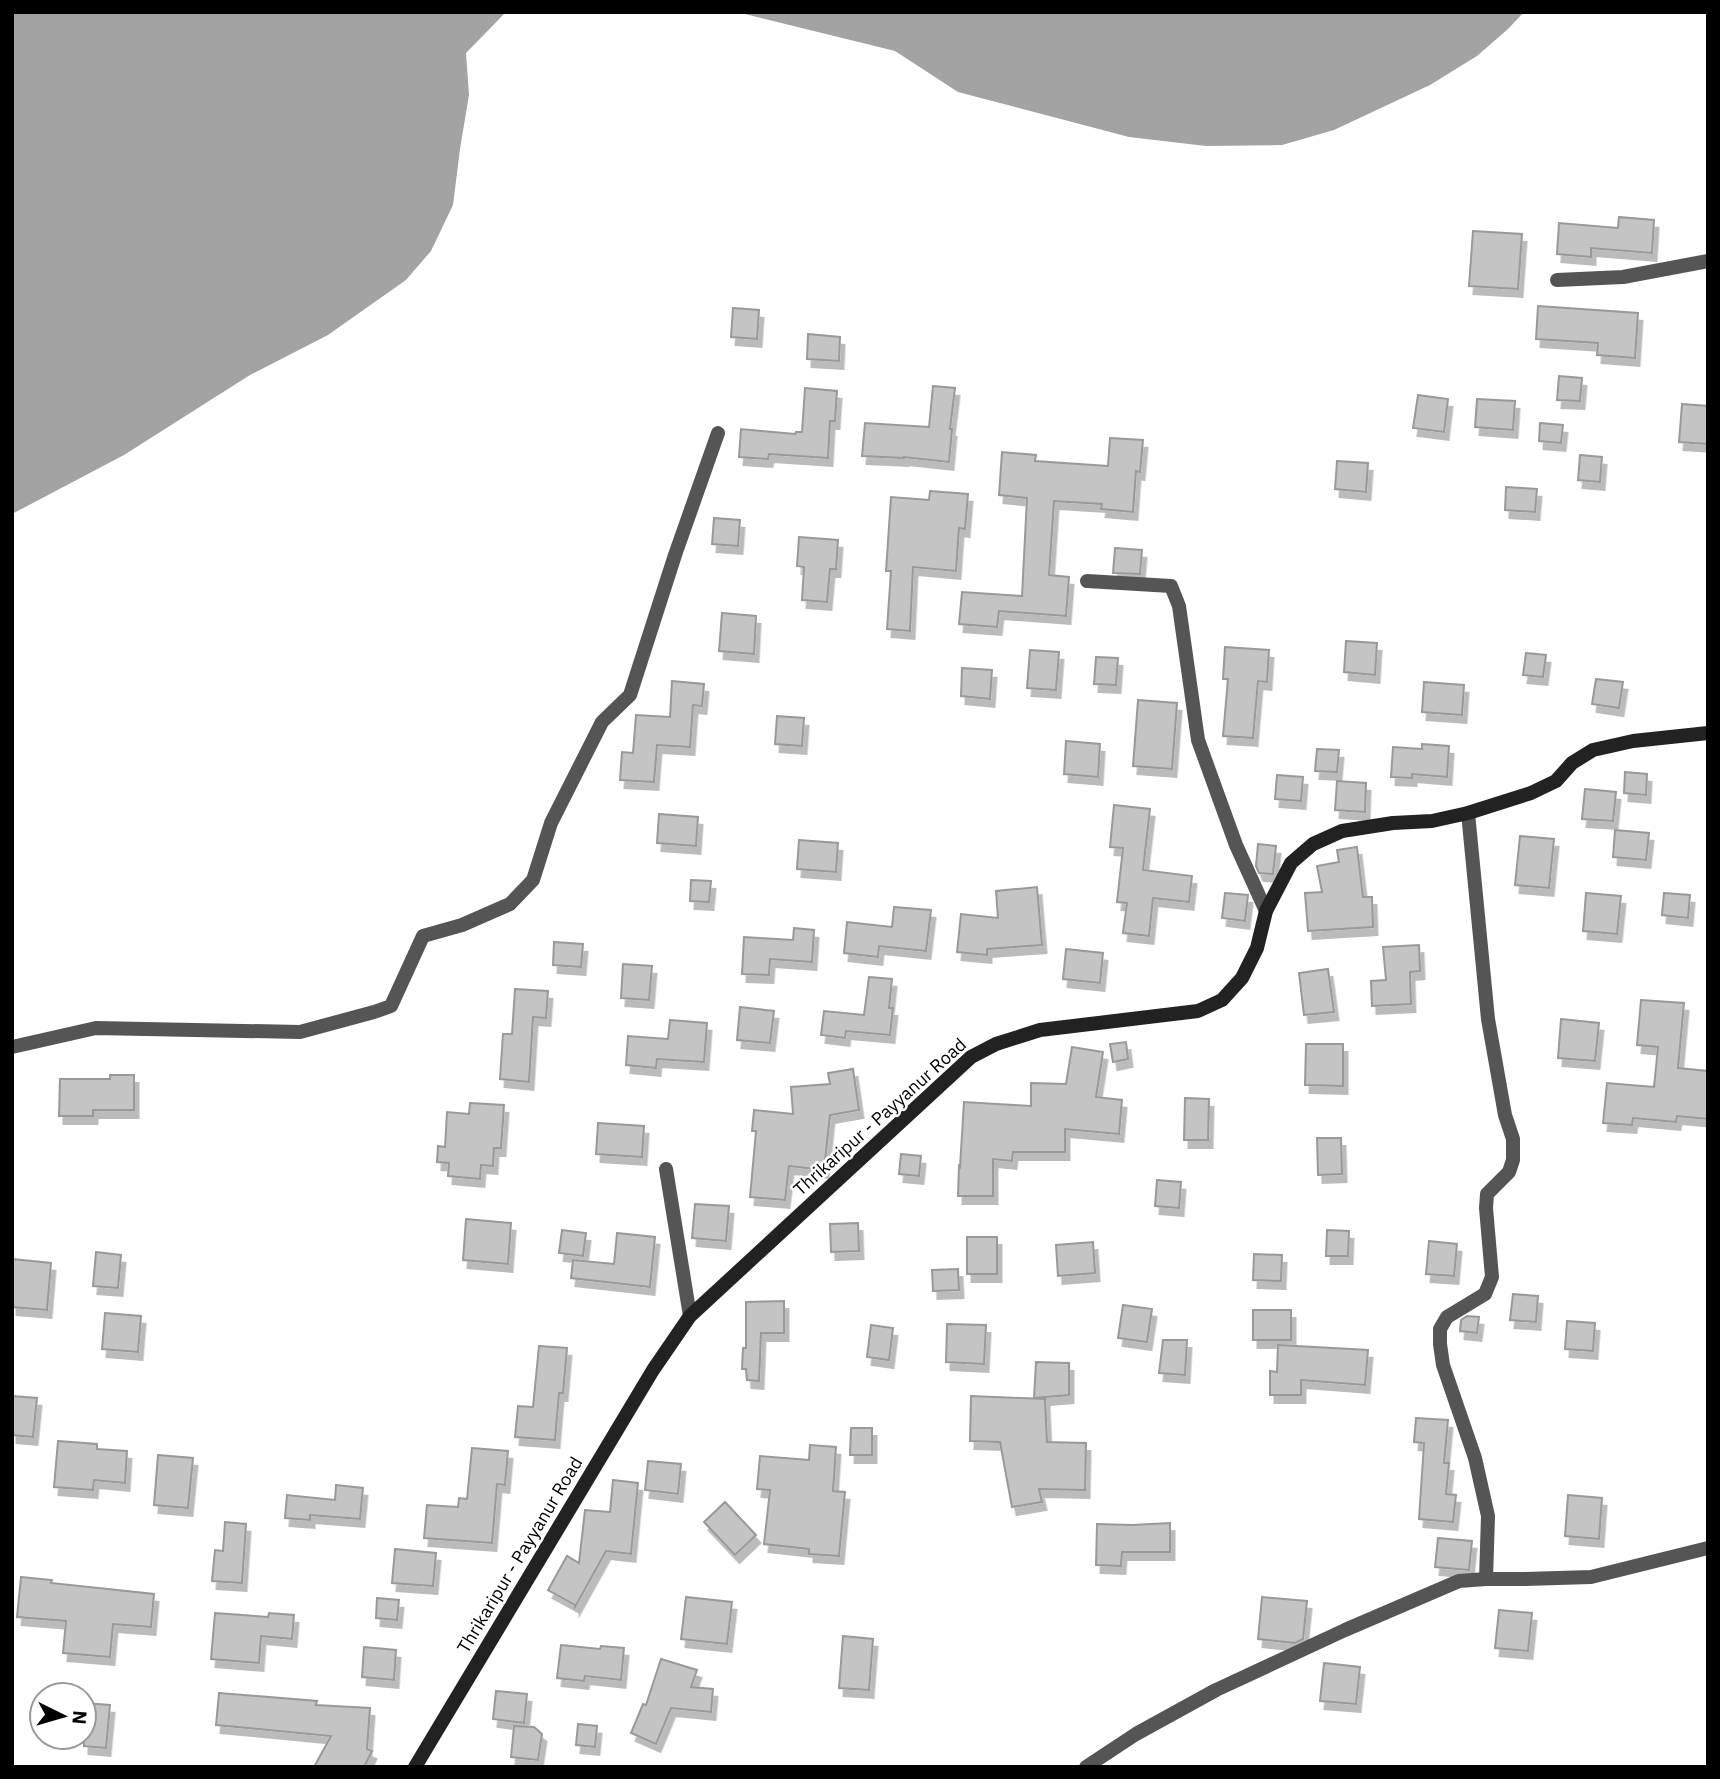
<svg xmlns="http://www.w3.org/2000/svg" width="1720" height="1779" font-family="'IBM Plex Sans',sans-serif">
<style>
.water{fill:#a3a3a3}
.building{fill:#c4c4c4;stroke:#999;stroke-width:2;filter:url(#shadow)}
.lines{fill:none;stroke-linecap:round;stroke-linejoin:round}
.street{stroke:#555;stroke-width:14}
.secondary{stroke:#222;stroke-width:14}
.labels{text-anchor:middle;stroke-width:5;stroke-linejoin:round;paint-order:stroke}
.street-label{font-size:18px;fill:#000;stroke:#fff}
</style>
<defs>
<filter id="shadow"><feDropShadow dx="4.5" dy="8" stdDeviation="0" flood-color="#0004"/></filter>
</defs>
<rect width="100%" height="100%" fill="#fff"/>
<!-- water -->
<g class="water">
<polygon points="12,12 506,12 466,53 469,95 460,149 453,205 431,251 406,280 328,335 250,375 124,455 12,514"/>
<polygon points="737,12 1524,12 1508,29 1477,56 1430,85 1334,130 1282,145 1206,146 1129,137 958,92 895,51"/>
</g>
<!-- building -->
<g class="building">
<polygon points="1619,217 1654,220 1652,253 1591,248 1591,257 1557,254 1559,223 1618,228"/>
<polygon points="1473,231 1522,234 1518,289 1469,286"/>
<polygon points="1538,306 1638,313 1635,358 1597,355 1598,343 1536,339"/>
<polygon points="733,308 759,310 757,339 731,337"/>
<polygon points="808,334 840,337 839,361 807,359"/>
<polygon points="1559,376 1582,378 1580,401 1557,400"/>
<polygon points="933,386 955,388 950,429 952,429 949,462 904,457 904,458 862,456 865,423 929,427"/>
<polygon points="805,388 837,391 835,421 830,421 828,458 769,454 768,459 739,457 741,429 795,434 796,432 802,432"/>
<polygon points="1418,395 1448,399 1444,432 1413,428"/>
<polygon points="1477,399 1515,401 1513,430 1475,427"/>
<polygon points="1682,404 1708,406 1708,444 1679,442"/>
<polygon points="1540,423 1563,425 1561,443 1539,441"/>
<polygon points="1110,438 1143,440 1140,472 1136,471 1133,512 1101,509 1102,504 1054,501 1049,575 1069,577 1066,616 999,611 997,627 959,624 962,592 1022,596 1027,498 999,495 1002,452 1036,455 1035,461 1108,466"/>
<polygon points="1580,455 1602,457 1600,482 1578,480"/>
<polygon points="1337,461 1368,463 1366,492 1335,489"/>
<polygon points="1506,487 1537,489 1535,512 1505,510"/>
<polygon points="930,491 968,494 965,529 959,528 956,571 913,567 910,631 887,629 891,571 886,571 891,497 929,500"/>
<polygon points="714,518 740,520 738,546 712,544"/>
<polygon points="799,537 838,540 836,569 830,569 827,602 802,600 804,567 797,566"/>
<polygon points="1115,548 1142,550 1140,574 1113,573"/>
<polygon points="722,613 756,616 754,654 719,651"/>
<polygon points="1346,641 1377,643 1375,675 1344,672"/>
<polygon points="1225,647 1269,650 1267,682 1258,681 1253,738 1223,736 1228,679 1223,679"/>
<polygon points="1030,650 1059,652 1056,690 1027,688"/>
<polygon points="1526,653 1546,655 1543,677 1523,675"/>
<polygon points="1096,657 1118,658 1116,685 1094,684"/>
<polygon points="962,668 992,670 990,699 961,696"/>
<polygon points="1596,679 1623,682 1619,708 1592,704"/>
<polygon points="672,681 704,684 702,706 693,705 690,747 657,745 654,782 620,780 622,752 633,753 636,715 670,717"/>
<polygon points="1424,682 1464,685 1462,715 1422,712"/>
<polygon points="1138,700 1177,703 1172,769 1133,766"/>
<polygon points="777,716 804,718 802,746 775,744"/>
<polygon points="1066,741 1100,744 1098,777 1064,774"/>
<polygon points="1422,744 1449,746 1447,777 1412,774 1412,778 1391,777 1393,747 1422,749"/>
<polygon points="1317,749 1339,750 1337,772 1315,771"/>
<polygon points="1625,772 1647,774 1646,795 1624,793"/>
<polygon points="1277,775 1303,777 1301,801 1275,799"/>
<polygon points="1337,781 1366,783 1365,812 1335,810"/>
<polygon points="1585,789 1616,792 1613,821 1582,819"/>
<polygon points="1114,805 1150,809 1143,870 1192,876 1189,902 1153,898 1149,936 1123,933 1127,903 1117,902 1123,848 1110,847"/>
<polygon points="659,814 698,817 696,846 657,843"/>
<polygon points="1615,830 1649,833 1646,860 1613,857"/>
<polygon points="1520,836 1554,839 1549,888 1515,885"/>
<polygon points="799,840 838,843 836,872 797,869"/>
<polygon points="1258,844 1276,846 1273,874 1259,873 1256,866"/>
<polygon points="1357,847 1363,897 1372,897 1373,927 1308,931 1305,893 1322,892 1317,866 1339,862 1337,850"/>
<polygon points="691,880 711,881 709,902 690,901"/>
<polygon points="1037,887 1042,945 987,949 987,955 957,952 961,914 998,918 996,891"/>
<polygon points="1225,893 1248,895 1245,921 1222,918"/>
<polygon points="1586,893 1621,896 1617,934 1583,931"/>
<polygon points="1664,893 1690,895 1688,918 1662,915"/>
<polygon points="894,907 931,910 926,951 879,946 878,957 844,953 847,922 892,927"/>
<polygon points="794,928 814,930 812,962 770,959 769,975 742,974 744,937 793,940"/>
<polygon points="554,942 583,944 581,967 553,965"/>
<polygon points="1419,945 1420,971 1410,972 1411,1004 1372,1006 1371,981 1386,980 1383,947"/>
<polygon points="1066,949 1103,953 1100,983 1063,979"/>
<polygon points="623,964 652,966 649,1000 621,998"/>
<polygon points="1328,969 1334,1012 1304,1015 1299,973"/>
<polygon points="869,977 892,979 889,1008 893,1008 890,1035 846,1031 845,1038 821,1035 824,1011 864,1015"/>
<polygon points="515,989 548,991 546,1018 533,1017 529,1082 500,1079 503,1034 512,1034"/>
<polygon points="1641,1000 1684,1003 1678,1068 1708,1071 1708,1119 1677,1116 1676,1122 1633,1118 1632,1125 1603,1123 1607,1083 1654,1087 1658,1047 1637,1045"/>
<polygon points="740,1007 774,1011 770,1043 737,1040"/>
<polygon points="1561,1019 1599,1023 1595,1061 1558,1058"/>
<polygon points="670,1020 707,1023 704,1062 657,1059 656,1068 626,1065 628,1036 668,1039"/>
<polygon points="1126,1042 1128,1059 1113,1062 1110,1044"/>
<polygon points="1306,1044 1343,1044 1343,1086 1305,1085"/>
<polygon points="1072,1047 1103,1052 1096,1097 1122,1100 1119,1134 1065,1129 1065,1152 1013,1152 1012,1161 993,1159 993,1196 958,1196 959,1166 960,1167 964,1102 1031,1106 1031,1083 1066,1084"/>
<polygon points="853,1069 859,1110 830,1115 824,1170 789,1166 785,1200 750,1197 756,1131 752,1131 754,1110 793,1114 791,1087 830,1084 828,1073"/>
<polygon points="110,1075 134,1075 134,1110 93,1110 93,1116 59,1116 60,1079 110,1079"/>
<polygon points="1185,1098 1209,1099 1208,1140 1184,1140"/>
<polygon points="470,1103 504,1105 501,1148 494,1148 493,1166 481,1165 480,1179 448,1176 449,1163 437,1162 438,1146 445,1147 447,1112 469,1114"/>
<polygon points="598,1123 644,1126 642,1157 596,1154"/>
<polygon points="1317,1138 1341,1138 1342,1174 1318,1175"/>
<polygon points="901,1154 921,1156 919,1176 899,1174"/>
<polygon points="1157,1180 1181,1182 1179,1208 1155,1206"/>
<polygon points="695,1204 729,1206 726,1241 692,1238"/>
<polygon points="466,1219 511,1223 508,1264 463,1260"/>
<polygon points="858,1223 859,1251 831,1252 830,1224"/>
<polygon points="562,1230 586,1233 583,1256 559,1253"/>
<polygon points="1327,1230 1349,1231 1348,1256 1326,1256"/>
<polygon points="617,1233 655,1237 650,1287 571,1278 573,1260 614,1264"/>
<rect x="967" y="1237" width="30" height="37"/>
<polygon points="1429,1241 1457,1244 1454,1276 1426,1274"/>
<polygon points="1093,1242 1095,1273 1058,1276 1056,1245"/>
<polygon points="96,1252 121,1255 118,1288 93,1286"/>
<polygon points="1254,1254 1282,1255 1281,1281 1253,1280"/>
<polygon points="12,1259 51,1263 47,1310 12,1307"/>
<polygon points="958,1269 959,1290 933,1291 932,1270"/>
<polygon points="1513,1294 1538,1296 1536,1322 1510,1320"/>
<polygon points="784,1301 784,1333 761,1333 759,1381 747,1380 746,1369 742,1369 743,1348 746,1348 746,1302"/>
<polygon points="1123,1305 1152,1309 1147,1342 1118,1338"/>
<rect x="1253" y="1310" width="38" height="30"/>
<polygon points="105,1313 141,1316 138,1352 102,1349"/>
<polygon points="1467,1316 1479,1317 1477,1333 1460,1331 1461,1320"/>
<polygon points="1567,1321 1595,1323 1593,1351 1565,1349"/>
<polygon points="947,1324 986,1325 984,1364 946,1362"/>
<polygon points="871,1325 893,1328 889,1360 867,1357"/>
<polygon points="1163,1340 1187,1340 1185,1375 1159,1373"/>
<polygon points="1278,1345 1368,1350 1365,1385 1301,1380 1301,1395 1270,1395 1270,1371 1277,1372"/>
<polygon points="539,1346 567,1348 563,1393 559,1393 555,1440 515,1437 518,1406 533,1407"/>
<polygon points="1036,1362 1069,1363 1069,1395 1034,1398"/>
<polygon points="12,1396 37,1398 33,1437 12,1435"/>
<polygon points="971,1396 1045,1399 1047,1442 1086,1443 1085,1490 1039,1489 1042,1502 1012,1507 1000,1442 970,1441"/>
<polygon points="1416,1418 1448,1420 1444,1463 1449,1463 1446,1494 1456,1495 1453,1522 1419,1519 1424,1443 1414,1442"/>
<polygon points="851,1428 872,1428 872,1455 850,1455"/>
<polygon points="58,1441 97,1444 97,1449 127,1451 125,1483 94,1480 93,1490 54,1487"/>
<polygon points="810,1445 836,1447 833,1491 845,1492 839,1556 809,1554 809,1549 764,1544 770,1490 757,1489 760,1456 809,1460"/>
<polygon points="472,1448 508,1451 505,1485 497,1484 492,1543 424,1538 427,1505 458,1507 459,1498 467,1499"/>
<polygon points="158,1455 193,1458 188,1508 154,1505"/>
<polygon points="648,1461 681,1464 678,1494 645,1490"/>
<polygon points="613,1480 638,1483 631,1554 606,1551 575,1607 575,1605 548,1590 567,1556 579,1563 585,1510 610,1512"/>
<polygon points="336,1485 363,1488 360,1519 310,1515 310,1520 285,1518 287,1495 335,1500"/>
<polygon points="1568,1495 1602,1498 1599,1539 1565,1536"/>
<polygon points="725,1502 756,1535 735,1555 704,1522"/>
<polygon points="225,1522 246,1524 242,1583 212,1581 215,1550 223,1551"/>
<polygon points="1170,1523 1170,1552 1122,1552 1121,1566 1096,1565 1097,1524 1132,1525"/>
<polygon points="1438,1538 1472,1541 1469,1570 1435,1567"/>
<polygon points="395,1549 436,1553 433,1586 392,1583"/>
<polygon points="21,1577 52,1580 51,1583 154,1594 151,1627 113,1624 110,1657 63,1653 66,1621 17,1617"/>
<polygon points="686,1597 732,1602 727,1644 681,1639"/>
<polygon points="1262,1597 1307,1601 1303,1639 1295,1643 1258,1639"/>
<polygon points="377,1598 399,1600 397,1620 376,1618"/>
<polygon points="1499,1610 1532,1613 1528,1651 1495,1648"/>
<polygon points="215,1613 268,1617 269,1613 294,1615 292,1639 261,1636 259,1663 211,1659"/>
<polygon points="843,1636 873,1639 869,1690 839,1688"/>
<polygon points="561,1645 600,1649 601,1646 624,1648 621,1680 585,1676 584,1681 557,1678"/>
<polygon points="364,1647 396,1650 394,1680 362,1677"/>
<polygon points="661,1659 697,1670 691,1687 713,1689 711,1712 671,1708 656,1744 631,1733 643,1704 646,1705"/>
<polygon points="1324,1663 1360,1667 1356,1704 1320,1701"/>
<polygon points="496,1691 527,1694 524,1723 493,1719"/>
<polygon points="219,1693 317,1701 316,1705 370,1708 367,1749 372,1751 364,1767 314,1767 331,1736 216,1725"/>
<polygon points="84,1703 110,1705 106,1748 84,1746"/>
<polygon points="578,1724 597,1726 595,1747 576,1745"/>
<polygon points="514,1726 534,1727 542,1734 538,1760 511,1757"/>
</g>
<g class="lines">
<!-- street -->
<g class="street">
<polyline points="1557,280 1623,277 1708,261"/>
<polyline points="1087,581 1171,586 1179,606 1198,740 1236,845 1266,911"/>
<polyline points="1468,813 1488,1019 1505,1115 1513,1139 1513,1160 1509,1172 1487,1194 1486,1208 1492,1277 1485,1294 1447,1317 1440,1329 1440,1344 1443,1365 1475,1458 1488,1516 1486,1579"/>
<polyline points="12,1047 96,1028 300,1032 374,1012 391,1006 423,936 462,925 510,904 533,880 551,823 602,722 630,695 675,555 718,433"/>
<polyline points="666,1169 690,1316"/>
<polyline points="1086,1767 1136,1734 1216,1690 1345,1630 1459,1581 1486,1579 1525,1579 1591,1577 1708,1548"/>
</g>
<!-- secondary -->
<polyline class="secondary" points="415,1767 653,1370 690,1316 971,1057 996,1044 1040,1030 1198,1011 1222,1000 1242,978 1257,948 1266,911 1291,863 1313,844 1342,831 1393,823 1432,821 1468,813 1531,793 1556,781 1572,763 1593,750 1633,741 1708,733"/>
</g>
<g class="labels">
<!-- street labels -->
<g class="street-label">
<text transform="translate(880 1117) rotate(-42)" y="6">Thrikaripur - Payyanur Road</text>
<text transform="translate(520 1555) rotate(-59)" y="6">Thrikaripur - Payyanur Road</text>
</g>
</g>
<!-- border -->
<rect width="1720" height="1779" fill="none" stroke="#000000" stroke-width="28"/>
<!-- north arrow -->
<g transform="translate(63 1716) rotate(95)"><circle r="33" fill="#ffffff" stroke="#999999" stroke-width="2"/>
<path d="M0-5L12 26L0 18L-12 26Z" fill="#000000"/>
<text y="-10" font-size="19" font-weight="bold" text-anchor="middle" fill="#000000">N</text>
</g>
</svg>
